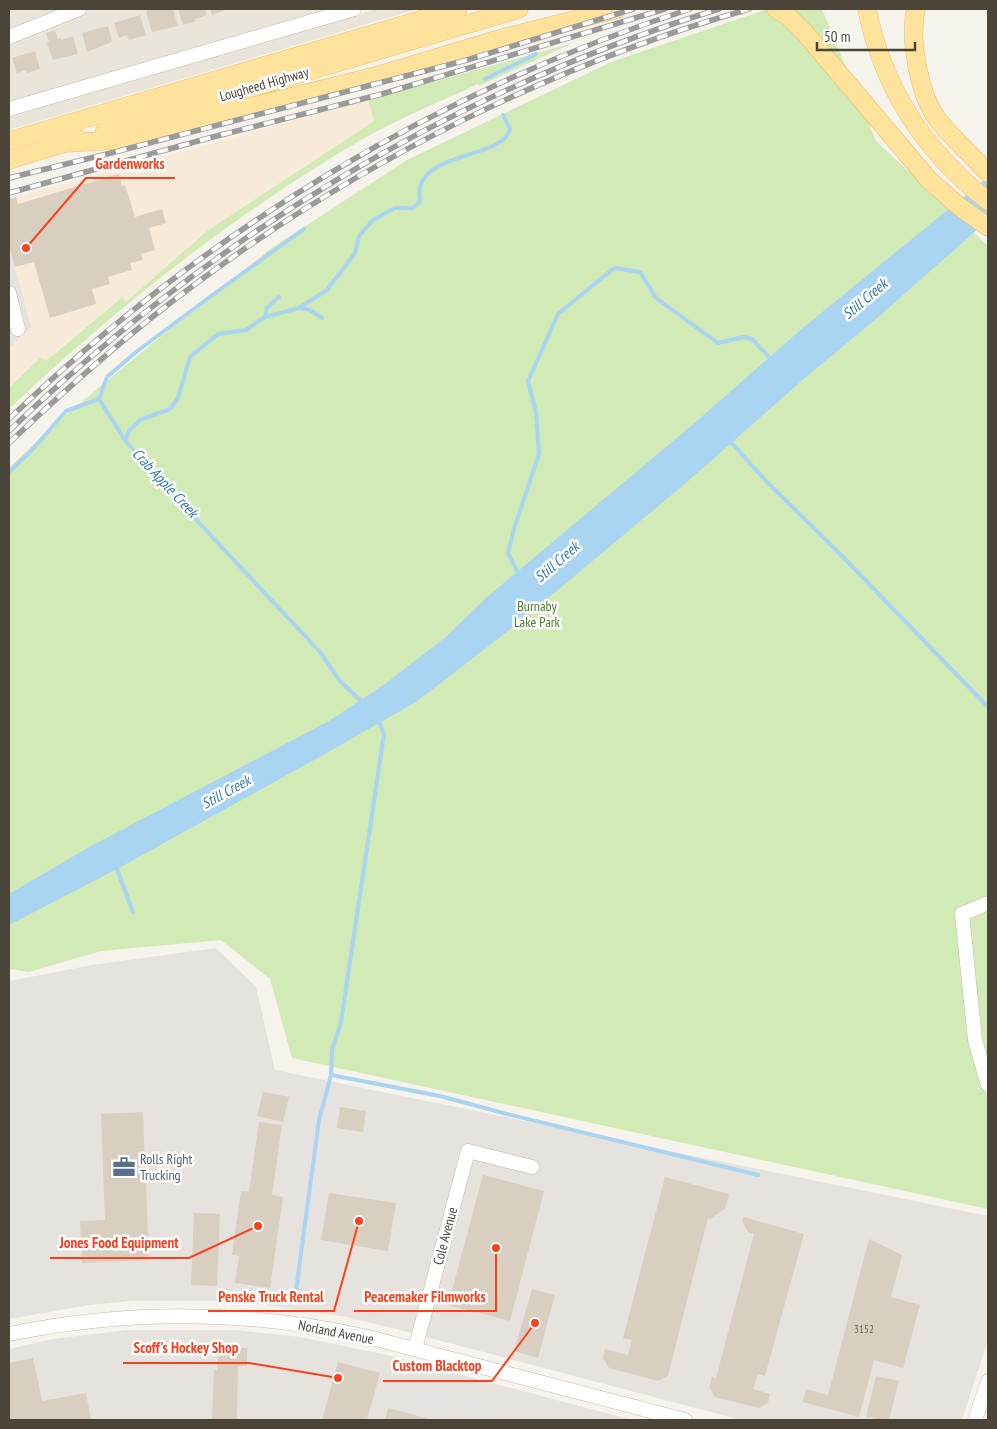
<svg xmlns="http://www.w3.org/2000/svg" width="997" height="1429" font-family="'PT Sans Narrow',sans-serif">
<style>
.residential{fill:#eae5da}
.commercial{fill:#f7ead8}
.industrial{fill:#e6e2dd}
.green{fill:#d2eab5}
.parking{fill:#e5e3e0}
.water{fill:#a9d4f2}
.lines{fill:none;stroke-linecap:round;stroke-linejoin:round}
.stream{stroke:#a9d4f2;stroke-width:4}
.building{fill:#d8cfc1}
.minor-casing{stroke:#c2bbae;stroke-width:15}
.major-casing{stroke:#e6c16a;stroke-width:19}
.minor{stroke:#fff;stroke-width:14}
.major{stroke:#ffe39c;stroke-width:18}
.rail-casing{stroke:#9a9a9a;stroke-width:5.5}
.rail{stroke:#fff;stroke-width:4;stroke-dasharray:11;stroke-linecap:butt}
.labels{text-anchor:middle;stroke-width:5;stroke-linejoin:round;paint-order:stroke}
.number-label{font-size:11px;fill:#6e675b}
.street-label{font-size:14px;fill:#4b4439;stroke:#fff}
.park-label{font-size:14px;fill:#4a7f2a;stroke:#fff}
.service-label{font-size:14px;fill:#4e5e75;stroke:#fff;text-anchor:start}
.water-label{font-size:15px;font-style:italic;fill:#2e7ab2;stroke:#fff}
.leader{fill:none;stroke:#fc3f1d;stroke-width:2}
.callout-dot{fill:#fc3f1d;stroke:#fff;stroke-width:2}
.callout-label{font-size:15px;text-anchor:middle;font-weight:bold;fill:#fc3f1d;stroke:#fff;stroke-width:5;stroke-linejoin:round;paint-order:stroke}
</style>
<rect width="100%" height="100%" fill="#f6f3ec"/>
<!-- residential -->
<g class="residential">
<polygon points="9,9 327,9 9,103"/>
<polygon points="377,9 418,9 9,130 9,117"/>
</g>
<!-- commercial -->
<polygon class="commercial" points="368,100 374,121 207,231 126,302 121,297 45,361 41,357 9,388 9,199"/>
<!-- industrial -->
<g class="industrial">
<polygon points="216,948 256,987 275,1070 988,1216 988,1340 962,1420 741,1420 396,1329 347,1317 266,1305 216,1301 130,1301 90,1305 9,1319 9,981 92,965"/>
<polygon points="127,1330 236,1330 300,1337 387,1355 632,1420 9,1420 9,1349 53,1339"/>
</g>
<!-- green -->
<g class="green">
<polygon points="768,9 822,9 876,141 988,246 988,1209 292,1058 270,979 221,940 101,951 29,972 9,969 9,468 56,423 170,329 273,247 407,160 611,62"/>
<path d="M573 43 479 86 478 84C439 102 398 119 361 140 233 215 117 307 9 409V388L41 357 46 361 122 297 126 302 207 231 374 121 368 100Z"/>
</g>
<!-- parking -->
<g class="parking">
<polygon points="9,246 31,327 9,348"/>
<polygon points="410,1377 456,1389 448,1420 434,1420 400,1411"/>
<polygon points="461,1389 511,1402 506,1420 452,1420"/>
</g>
<!-- water -->
<polygon class="water" points="988,177 988,220 876,319 806,377 687,482 517,624 416,702 314,760 117,869 9,925 9,894 91,846 329,721 385,684 447,636 487,597 690,427 804,327"/>
<g class="lines">
<!-- stream -->
<g class="stream">
<polyline points="485,79 536,54"/>
<polyline points="300,308 310,310 322,318"/>
<polyline points="265,317 267,308 279,297"/>
<polyline points="99,399 125,440"/>
<polyline points="729,440 767,482 841,555 988,707"/>
<polyline points="9,472 32,450 66,411 99,399 107,377 136,352 207,299 304,229"/>
<polyline points="519,575 508,553 514,529 539,454 536,412 528,381 558,314 614,268 640,272 656,298 718,343 744,337 752,339 772,360"/>
<path d="M363 703 340 681 320 652 173 495 125 440 129 431 140 420 170 409 178 398 190 357 218 334 246 330 265 317 299 308 327 290 355 253 359 236 373 220 395 208H413L420 202C420 198 419 191 420 187 426 158 485 156 504 139 507 137 508 133 510 129L503 115"/>
<polyline points="115,864 133,912"/>
<polyline points="331,1075 440,1096 507,1114 758,1175"/>
<polyline points="295,1298 319,1120 331,1075 332,1050 341,1022 384,734 378,719"/>
</g>
</g>
<!-- building -->
<g class="building">
<polygon points="155,9 173,9 178,26 152,32 146,11"/>
<polygon points="178,9 205,9 207,15 195,19 196,21 183,25"/>
<polygon points="210,9 228,9 212,15"/>
<polygon points="140,15 146,35 129,40 127,35 119,38 114,23"/>
<polygon points="108,26 112,42 87,52 82,33"/>
<polygon points="55,30 58,39 61,38 61,40 73,36 78,54 53,60 47,43 49,42 46,33"/>
<polygon points="35,51 40,69 27,73 26,70 17,73 12,58"/>
<polygon points="119,174 122,186 125,185 135,217 162,209 166,223 149,228 155,250 141,254 143,260 130,263 132,270 108,277 110,284 92,289 96,304 50,318 34,262 15,267 9,246 9,199 16,197 18,204"/>
<polygon points="263,1092 289,1097 283,1122 257,1116"/>
<polygon points="340,1107 366,1111 363,1132 337,1128"/>
<polygon points="143,1112 149,1260 82,1263 80,1221 105,1220 101,1114"/>
<polygon points="259,1122 282,1125 272,1195 283,1197 270,1288 235,1283 239,1256 232,1255 241,1191 249,1192"/>
<polygon points="483,1175 544,1191 510,1321 448,1305"/>
<polygon points="665,1177 729,1194 725,1209 710,1219 708,1218 668,1376 658,1381 609,1368 603,1358 605,1349 628,1355 632,1340 623,1338"/>
<polygon points="329,1193 396,1203 388,1251 321,1240"/>
<polygon points="194,1213 220,1214 217,1286 191,1285"/>
<polygon points="743,1217 804,1234 765,1376 758,1374 753,1389 770,1394 768,1403 759,1408 715,1397 709,1387 712,1377 716,1378 754,1234 748,1232 742,1221"/>
<polygon points="869,1239 902,1255 891,1297 920,1305 903,1368 874,1360 859,1417 803,1402 806,1389 828,1395"/>
<polygon points="532,1289 555,1295 538,1358 514,1351"/>
<polygon points="218,1346 247,1348 247,1366 238,1366 237,1420 212,1420 214,1370 217,1370"/>
<polygon points="33,1358 42,1401 86,1393 91,1420 9,1420 9,1363"/>
<polygon points="338,1362 380,1373 367,1420 322,1420"/>
<polygon points="876,1376 899,1381 889,1420 881,1420 866,1417"/>
<polygon points="388,1408 400,1411 432,1420 385,1420"/>
</g>
<g class="lines">
<defs>
<g id="minor">
<polyline points="9,37 79,9"/>
<polyline points="9,109 354,9"/>
<polyline points="9,293 18,329"/>
<polyline points="988,903 962,914 975,1040 988,1085"/>
<path d="M9 1334C130 1309 247 1310 368 1337L685 1420"/>
<polyline points="415,1349 468,1151 532,1167"/>
<polyline points="975,1420 988,1381"/>
</g>
<g id="major">
<polyline points="776,9 788,16 805,33 929,180 960,207 988,227"/>
<path d="M867 9C883 89 924 151 988 201"/>
<path d="M916 9C909 39 919 95 938 120 953 139 972 155 988 173"/>
<polyline points="105,131 519,9"/>
<polyline points="9,141 458,9"/>
<polyline points="66,143 117,140 376,76 492,41 617,9"/>
<polyline points="9,160 78,139"/>
</g>
</defs>
<!-- minor casing -->
<use href="#minor" class="minor-casing"/>
<!-- major casing -->
<use href="#major" class="major-casing"/>
<!-- minor -->
<use href="#minor" class="minor"/>
<!-- major -->
<use href="#major" class="major"/>
<defs>
<g id="rail">
<polyline points="9,178 111,153 467,60 633,9"/>
<polyline points="9,193 209,138 382,94 665,9"/>
<path d="M9 419C202 234 435 91 690 9"/>
<path d="M9 431C210 238 452 91 719 9"/>
<path d="M9 443C68 387 129 333 194 285 361 161 550 66 749 9"/>
</g>
</defs>
<!-- rail casing -->
<use href="#rail" class="rail-casing"/>
<!-- rail -->
<use href="#rail" class="rail"/>
</g>
<!-- icons -->
<defs>
<symbol id="office-bare" viewBox="-9 -9 18 18"><path d="M-6-3h4V-5.5h4V-3h4V5H-6ZM-1-4.5V-3h2v-1.5ZM-6 0V1H6V0Z" fill="#5c6f8a" stroke="#fff" stroke-width="2.5" paint-order="stroke"/></symbol>
</defs>
<g fill-rule="evenodd">
<use href="#office-bare" x="108" y="1151" width="32" height="32"/>
</g>
<g class="labels">
<!-- number labels -->
<g class="number-label">
<text x="864" y="1333">3152</text>
</g>
<!-- street labels -->
<g class="street-label">
<text transform="translate(264 84) rotate(-16)" y="5">Lougheed Highway</text>
<text transform="translate(445 1236) rotate(-75)" y="5">Cole Avenue</text>
<text transform="translate(336 1332) rotate(11)" y="5">Norland Avenue</text>
</g>
<!-- park labels -->
<g class="park-label">
<text x="537" y="611">Burnaby<tspan x="537" dy="16">Lake Park</tspan></text>
</g>
<!-- service labels -->
<g class="service-label">
<text x="140" y="1164">Rolls Right<tspan x="140" dy="16">Trucking</tspan></text>
</g>
<!-- water labels -->
<g class="water-label">
<text transform="translate(865 299) rotate(-40)" y="5">Still Creek</text>
<text transform="translate(165 483) rotate(47)" y="5">Crab Apple Creek</text>
<text transform="translate(557 562) rotate(-41)" y="5">Still Creek</text>
<text transform="translate(226 792) rotate(-29)" y="5">Still Creek</text>
</g>
</g>
<!-- callouts -->
<path class="leader" d="M26 248L86 178H175M258 1226L189 1258H50M359 1221L334 1311H208M496 1248L496 1311H354M338 1378L249 1363H123M535 1323L492 1381H383"/>
<g class="callout-dot">
<circle cx="26" cy="248" r="5"/>
<circle cx="258" cy="1226" r="5"/>
<circle cx="359" cy="1221" r="5"/>
<circle cx="496" cy="1248" r="5"/>
<circle cx="338" cy="1378" r="5"/>
<circle cx="535" cy="1323" r="5"/>
</g>
<g class="callout-label">
<text x="130" y="169">Gardenworks</text>
<text x="119" y="1248">Jones Food Equipment</text>
<text x="271" y="1302">Penske Truck Rental</text>
<text x="425" y="1302">Peacemaker Filmworks</text>
<text x="186" y="1353">Scoff's Hockey Shop</text>
<text x="437" y="1371">Custom Blacktop</text>
</g>
<!-- border -->
<rect width="997" height="1429" fill="none" stroke="#4b4439" stroke-width="20"/>
<!-- scale -->
<path d="M817 42v8h98v-8" fill="none" stroke="#4b4439" stroke-width="2.5"/>
<text x="824" y="42" font-size="15" fill="#4b4439" stroke="#ffffff" stroke-width="4" paint-order="stroke">50 m</text>
</svg>
